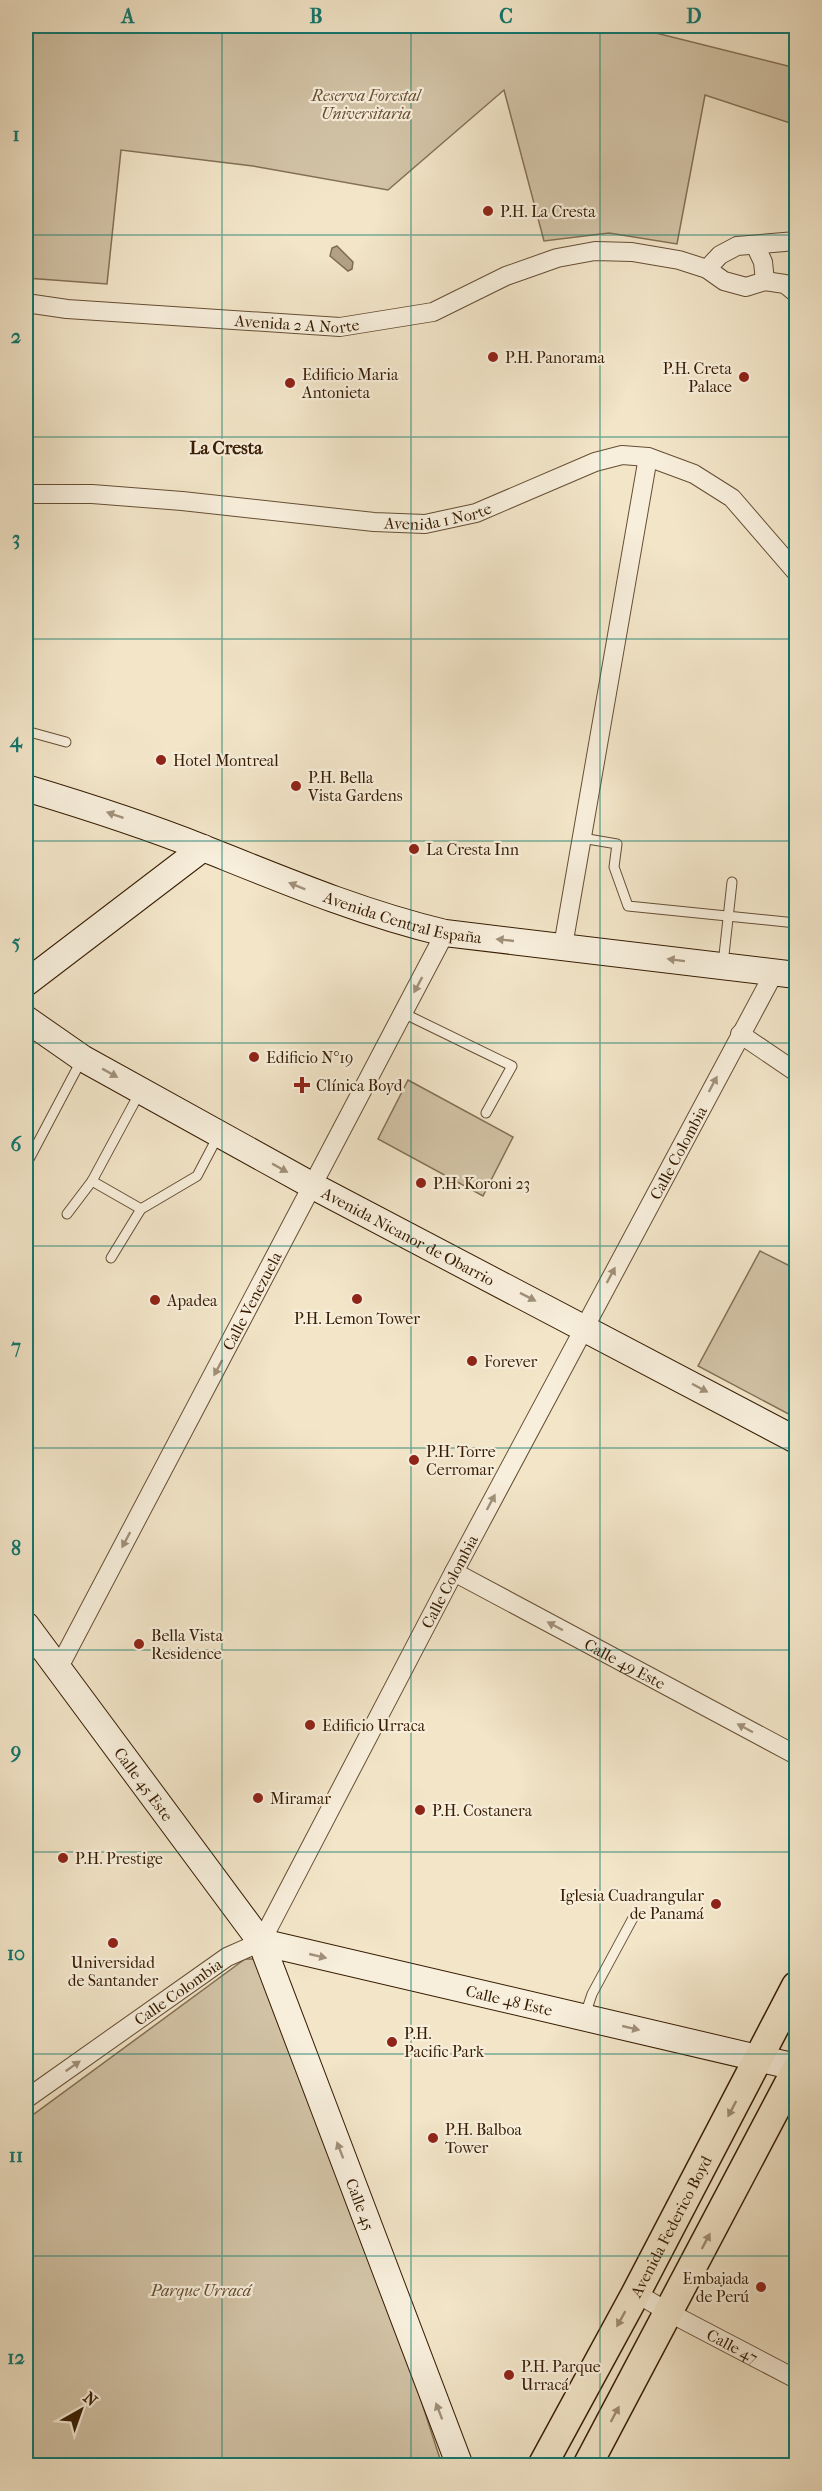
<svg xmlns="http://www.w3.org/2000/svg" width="822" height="2491" font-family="'IM FELL French Canon',serif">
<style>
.green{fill:#d2c3a6;stroke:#847054;stroke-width:1.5}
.water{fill:#b2a185;stroke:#816c51;stroke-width:1.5}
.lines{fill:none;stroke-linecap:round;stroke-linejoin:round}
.lane-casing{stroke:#664e34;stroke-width:11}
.street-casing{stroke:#664e34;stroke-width:20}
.secondary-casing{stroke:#371c02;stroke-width:28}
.primary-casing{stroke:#371c02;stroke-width:31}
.lane{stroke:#f7eedb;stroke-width:9}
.street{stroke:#f7eedb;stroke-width:18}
.secondary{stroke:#f7eedb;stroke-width:26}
.primary{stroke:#f2e5c8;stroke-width:28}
.oneway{fill:#a19079}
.oneway2{fill:#9e8b6f}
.grid{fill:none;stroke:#0f766e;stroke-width:1.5;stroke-opacity:0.55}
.poi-dot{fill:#8f2418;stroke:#f7eedb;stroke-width:2}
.labels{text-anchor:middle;stroke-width:4.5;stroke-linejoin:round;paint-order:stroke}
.park-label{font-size:16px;font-style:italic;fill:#664e33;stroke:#f7eedb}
.poi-label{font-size:16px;fill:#371c02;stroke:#f7eedb;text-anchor:start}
.street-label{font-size:16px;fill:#371c02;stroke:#f7eedb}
.neighbourhood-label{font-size:18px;font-weight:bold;fill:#371c02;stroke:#f7eedb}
.neatline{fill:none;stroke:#0f766e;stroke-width:2}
.grid-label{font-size:20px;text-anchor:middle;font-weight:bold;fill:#0f766e}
</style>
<rect width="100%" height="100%" fill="#f2e5c8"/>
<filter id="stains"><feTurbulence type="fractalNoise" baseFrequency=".00333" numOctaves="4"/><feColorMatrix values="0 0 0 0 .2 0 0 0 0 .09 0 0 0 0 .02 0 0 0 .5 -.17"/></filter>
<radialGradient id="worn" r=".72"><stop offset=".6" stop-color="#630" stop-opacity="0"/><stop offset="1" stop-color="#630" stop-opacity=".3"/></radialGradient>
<!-- green -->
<g class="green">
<polygon points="26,26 628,26 796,68 796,125 705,95 677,244 609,233 544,241 504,90 388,190 253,166 121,150 107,284 26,278"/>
<polygon points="408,1080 513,1137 483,1196 378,1139"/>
<polygon points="760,1251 796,1269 796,1418 698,1366"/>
<polygon points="245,1959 253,1959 259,1966 334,2132 442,2465 26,2465 26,2120"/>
</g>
<!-- water -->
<polygon class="water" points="337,246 353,262 352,269 348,271 330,256 332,248"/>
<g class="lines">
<defs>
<g id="lane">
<polyline points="26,731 66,742"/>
<polyline points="582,838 617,844 614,867 628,906 796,923"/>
<polyline points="723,964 732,882"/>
<polyline points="403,1013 512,1066 486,1113"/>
<polyline points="26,1165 82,1059"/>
<polyline points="92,1181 141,1209"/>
<polyline points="67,1214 92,1181 140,1092"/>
<polyline points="111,1258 141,1209 197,1176 218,1136"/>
<polyline points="585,2015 592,1994 633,1918"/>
</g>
<g id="street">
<polyline points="755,245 763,262 765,281"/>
<polyline points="707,269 720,255 737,246 796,241"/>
<path id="s1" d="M26 303 67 309 340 327 433 312 506 276 557 258 595 251 632 252 679 260 707 269 724 281 746 287 765 281 785 284 796 293"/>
<path id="s2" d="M26 494H92L182 501 374 522 425 524 476 513 595 462 622 455 648 457 694 474 732 498 796 572"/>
<polyline points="563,946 648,457"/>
<polyline points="740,1034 796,1072"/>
<path id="s3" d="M454 1572 796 1755"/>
<path id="s4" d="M58 1669 445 933"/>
<path id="s5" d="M26 2099 227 1957 261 1942 454 1572 774 973"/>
<path id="s6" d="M636 2293 668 2312 796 2379"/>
</g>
<g id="secondary">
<path id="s7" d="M26 788C86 806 145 825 203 848 283 880 361 913 445 933L796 975"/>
<polyline points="26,983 203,848"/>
<path id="s8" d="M26 1019 82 1058 313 1186 796 1440"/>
<path id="s9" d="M26 1625 261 1942 460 2466"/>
<path id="s10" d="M261 1942 796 2067"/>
</g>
<g id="primary">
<path id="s11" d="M542 2466 636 2293 796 1986"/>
<polyline points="587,2466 796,2070"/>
</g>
</defs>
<!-- lane casing -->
<use href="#lane" class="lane-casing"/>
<!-- street casing -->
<use href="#street" class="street-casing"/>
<!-- secondary casing -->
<use href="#secondary" class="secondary-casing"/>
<!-- primary casing -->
<use href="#primary" class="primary-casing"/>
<!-- lane -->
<use href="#lane" class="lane"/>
<!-- street -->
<use href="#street" class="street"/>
<!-- secondary -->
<use href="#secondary" class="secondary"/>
<!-- primary -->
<use href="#primary" class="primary"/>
</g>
<!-- one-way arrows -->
<defs><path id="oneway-solid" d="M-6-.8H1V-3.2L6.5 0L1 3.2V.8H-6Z" transform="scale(1.5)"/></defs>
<g class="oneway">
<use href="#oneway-solid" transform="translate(115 815) rotate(-161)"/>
<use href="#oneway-solid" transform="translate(297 886) rotate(-158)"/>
<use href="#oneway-solid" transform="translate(505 940) rotate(-174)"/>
<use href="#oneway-solid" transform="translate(676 960) rotate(-173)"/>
<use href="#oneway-solid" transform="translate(418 985) rotate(118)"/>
<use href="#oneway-solid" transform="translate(110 1073) rotate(29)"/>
<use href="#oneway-solid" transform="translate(713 1084) rotate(-62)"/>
<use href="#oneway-solid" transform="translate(280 1168) rotate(29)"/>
<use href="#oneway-solid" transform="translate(611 1275) rotate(-62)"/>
<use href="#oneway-solid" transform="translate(528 1297) rotate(27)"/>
<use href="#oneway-solid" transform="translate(218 1368) rotate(118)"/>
<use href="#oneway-solid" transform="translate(700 1388) rotate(28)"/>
<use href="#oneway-solid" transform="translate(491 1502) rotate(-62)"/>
<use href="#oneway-solid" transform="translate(126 1540) rotate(118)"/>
<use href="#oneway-solid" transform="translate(555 1626) rotate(-152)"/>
<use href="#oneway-solid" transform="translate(745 1728) rotate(-152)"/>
<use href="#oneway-solid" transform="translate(318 1956) rotate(13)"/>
<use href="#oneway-solid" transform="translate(631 2028) rotate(13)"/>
<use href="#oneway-solid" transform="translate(73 2066) rotate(-35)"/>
<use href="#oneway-solid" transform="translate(340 2150) rotate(-111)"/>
<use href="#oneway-solid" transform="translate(439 2411) rotate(-111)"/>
</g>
<g class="oneway2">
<use href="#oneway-solid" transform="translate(732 2109) rotate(118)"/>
<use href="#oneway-solid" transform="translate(706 2241) rotate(-62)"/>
<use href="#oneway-solid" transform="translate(621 2319) rotate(119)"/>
<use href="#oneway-solid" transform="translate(615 2414) rotate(-62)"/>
</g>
<!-- grid -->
<path class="grid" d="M222 26V2466M411 26V2466M600 26V2466M26 235H796M26 437H796M26 639H796M26 841H796M26 1043H796M26 1246H796M26 1448H796M26 1650H796M26 1852H796M26 2054H796M26 2256H796"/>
<!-- markers -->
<g class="poi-dot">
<circle cx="488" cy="211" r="6"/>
<circle cx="493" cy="357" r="6"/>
<circle cx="744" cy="377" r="6"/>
<circle cx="290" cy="383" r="6"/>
<circle cx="161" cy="760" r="6"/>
<circle cx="296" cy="786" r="6"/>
<circle cx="414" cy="849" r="6"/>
<circle cx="254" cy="1057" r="6"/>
<path d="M299 1076h6v6h6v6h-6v6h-6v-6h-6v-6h6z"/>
<circle cx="421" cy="1183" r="6"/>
<circle cx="357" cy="1299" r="6"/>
<circle cx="155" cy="1300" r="6"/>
<circle cx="472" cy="1361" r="6"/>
<circle cx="414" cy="1460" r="6"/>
<circle cx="139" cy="1644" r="6"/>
<circle cx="310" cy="1725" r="6"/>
<circle cx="258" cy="1798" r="6"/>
<circle cx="420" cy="1810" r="6"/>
<circle cx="63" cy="1858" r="6"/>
<circle cx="716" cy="1904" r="6"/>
<circle cx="113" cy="1943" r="6"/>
<circle cx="392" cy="2042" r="6"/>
<circle cx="433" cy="2138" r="6"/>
<circle cx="761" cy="2287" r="6"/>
<circle cx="509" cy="2375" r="6"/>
</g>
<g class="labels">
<!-- park labels -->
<g class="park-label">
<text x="366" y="101">Reserva Forestal<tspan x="366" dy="18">Universitaria</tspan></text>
<text x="201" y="2296">Parque Urracá</text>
</g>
<!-- poi labels -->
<g class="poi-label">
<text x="500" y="217">P.H. La Cresta</text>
<text x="505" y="363">P.H. Panorama</text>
<text x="732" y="374" text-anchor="end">P.H. Creta<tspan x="732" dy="18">Palace</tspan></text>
<text x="302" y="380">Edificio Maria<tspan x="302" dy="18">Antonieta</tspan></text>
<text x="173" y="766">Hotel Montreal</text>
<text x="308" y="783">P.H. Bella<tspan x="308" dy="18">Vista Gardens</tspan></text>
<text x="426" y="855">La Cresta Inn</text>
<text x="266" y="1063">Edificio N°19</text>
<text x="316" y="1091">Clínica Boyd</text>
<text x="433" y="1189">P.H. Koroni 23</text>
<text x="167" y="1306">Apadea</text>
<text x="357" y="1324" text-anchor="middle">P.H. Lemon Tower</text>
<text x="484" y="1367">Forever</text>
<text x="426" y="1457">P.H. Torre<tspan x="426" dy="18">Cerromar</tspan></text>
<text x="151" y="1641">Bella Vista<tspan x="151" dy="18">Residence</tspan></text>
<text x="322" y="1731">Edificio Urraca</text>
<text x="270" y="1804">Miramar</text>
<text x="432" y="1816">P.H. Costanera</text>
<text x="75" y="1864">P.H. Prestige</text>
<text x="704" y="1901" text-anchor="end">Iglesia Cuadrangular<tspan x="704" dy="18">de Panamá</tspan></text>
<text x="113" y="1968" text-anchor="middle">Universidad<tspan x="113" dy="18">de Santander</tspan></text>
<text x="404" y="2039">P.H.<tspan x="404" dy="18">Pacific Park</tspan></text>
<text x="445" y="2135">P.H. Balboa<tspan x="445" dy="18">Tower</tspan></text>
<text x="749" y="2284" text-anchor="end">Embajada<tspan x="749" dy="18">de Perú</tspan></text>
<text x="521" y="2372">P.H. Parque<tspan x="521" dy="18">Urracá</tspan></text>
</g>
<!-- street labels -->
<g class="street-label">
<text dy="6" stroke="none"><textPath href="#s1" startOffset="272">Avenida 2 A Norte</textPath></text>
<text dy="6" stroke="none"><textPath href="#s2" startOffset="414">Avenida 1 Norte</textPath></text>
<text dy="6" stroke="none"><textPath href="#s7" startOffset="399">Avenida Central España</textPath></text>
<text dy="6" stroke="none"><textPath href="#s5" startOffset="1176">Calle Colombia</textPath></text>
<text dy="6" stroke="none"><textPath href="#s8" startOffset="440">Avenida Nicanor de Obarrio</textPath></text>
<text dy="6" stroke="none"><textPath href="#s4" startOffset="416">Calle Venezuela</textPath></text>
<text dy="6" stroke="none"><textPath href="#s5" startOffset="690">Calle Colombia</textPath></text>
<text dy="6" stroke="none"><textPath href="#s3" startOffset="194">Calle 49 Este</textPath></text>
<text dy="6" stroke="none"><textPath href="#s9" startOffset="198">Calle 45 Este</textPath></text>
<text dy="6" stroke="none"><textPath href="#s5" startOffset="186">Calle Colombia</textPath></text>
<text dy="6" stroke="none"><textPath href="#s10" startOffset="255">Calle 48 Este</textPath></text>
<text dy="6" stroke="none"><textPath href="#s9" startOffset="675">Calle 45</textPath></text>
<text dy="6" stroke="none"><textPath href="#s11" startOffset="272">Avenida Federico Boyd</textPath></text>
<text dy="6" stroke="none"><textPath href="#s6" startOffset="110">Calle 47</textPath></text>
</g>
<!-- neighbourhood labels -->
<g class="neighbourhood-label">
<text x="226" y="454">La Cresta</text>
</g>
</g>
<!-- margin -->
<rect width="822" height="2491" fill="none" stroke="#f2e5c8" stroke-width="66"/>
<!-- north arrow -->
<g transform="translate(81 2410) rotate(40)" stroke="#f7eedb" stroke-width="4.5" paint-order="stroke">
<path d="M0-4.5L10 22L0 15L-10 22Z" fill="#371c02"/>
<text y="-9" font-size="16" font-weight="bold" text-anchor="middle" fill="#371c02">N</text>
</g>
<rect x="33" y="33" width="756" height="2425" class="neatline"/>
<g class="grid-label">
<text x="128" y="23">A</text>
<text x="316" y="23">B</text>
<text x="506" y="23">C</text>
<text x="694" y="23">D</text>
<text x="16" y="141">1</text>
<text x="16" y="343">2</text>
<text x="16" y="545">3</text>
<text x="16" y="747">4</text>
<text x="16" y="949">5</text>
<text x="16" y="1151">6</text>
<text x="16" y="1353">7</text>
<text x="16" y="1555">8</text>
<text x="16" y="1758">9</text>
<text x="16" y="1960">10</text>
<text x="16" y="2162">11</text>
<text x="16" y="2364">12</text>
</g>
<rect width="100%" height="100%" filter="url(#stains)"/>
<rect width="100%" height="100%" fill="url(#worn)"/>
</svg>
